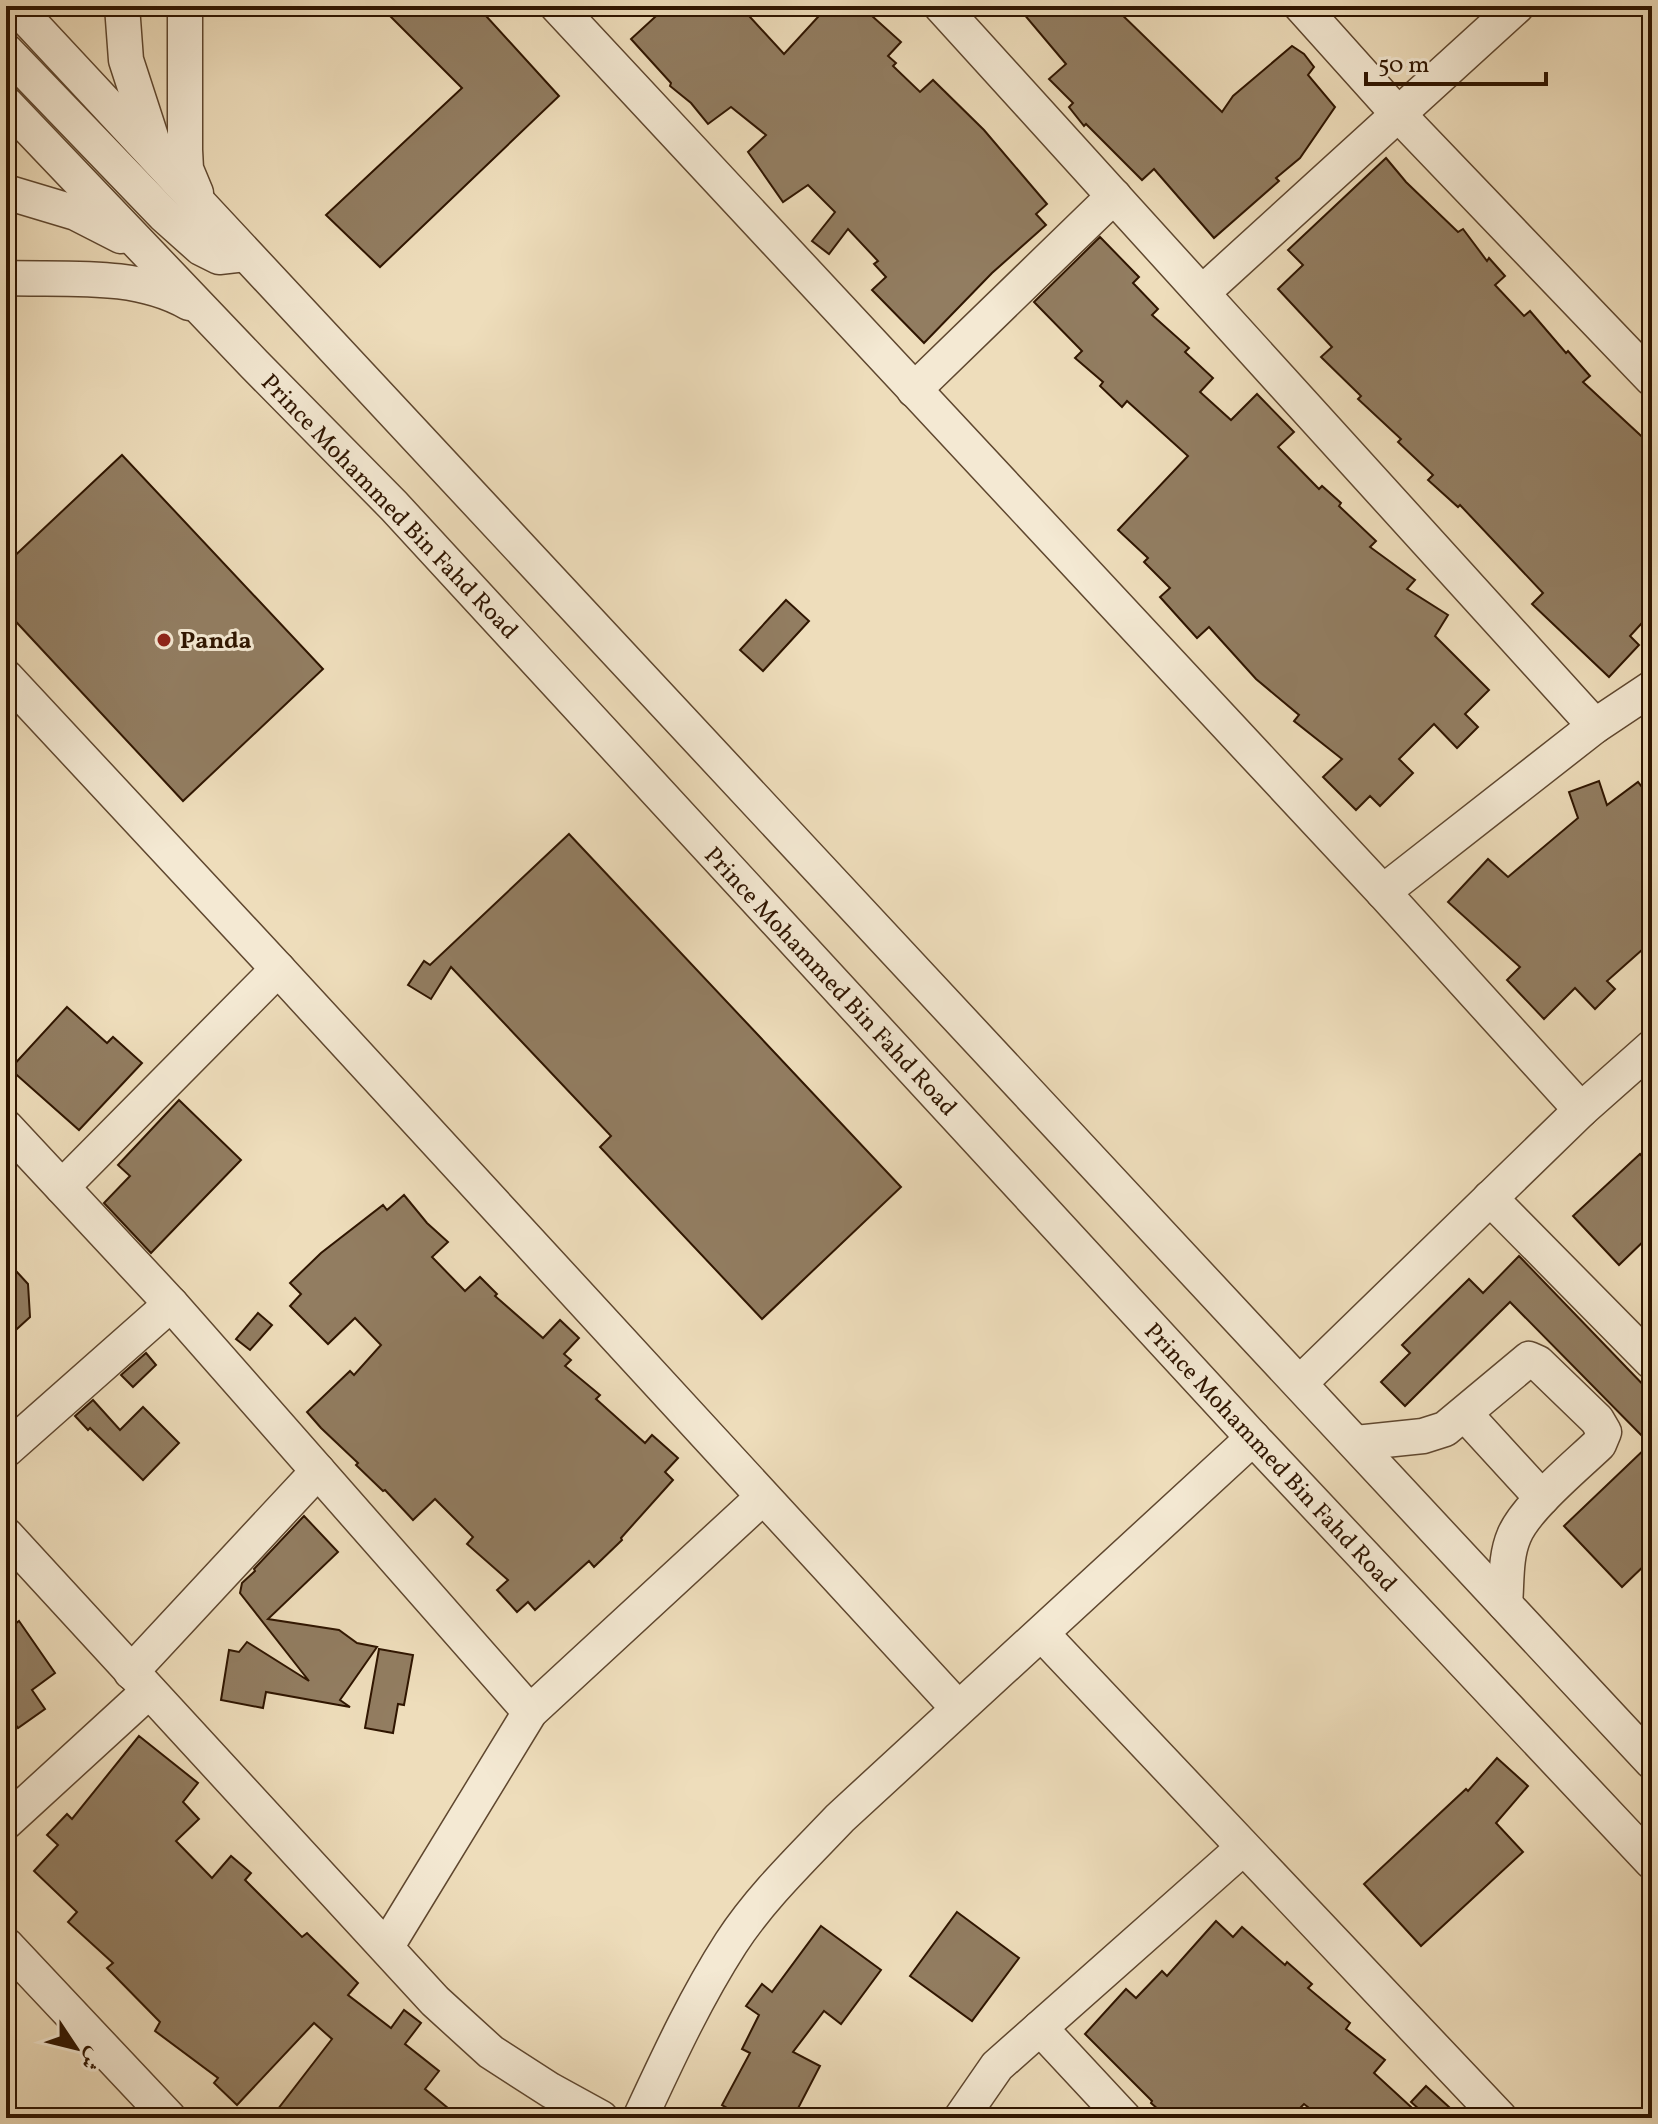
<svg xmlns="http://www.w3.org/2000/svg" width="1658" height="2124" font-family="Vollkorn,Amiri,serif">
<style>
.building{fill:#927d61;stroke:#2f1500;stroke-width:2}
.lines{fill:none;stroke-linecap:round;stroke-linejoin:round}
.minor-casing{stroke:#5f472f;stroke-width:37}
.minor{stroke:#f4e9d3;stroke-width:34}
.poi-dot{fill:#8f2418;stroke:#f4e9d3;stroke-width:3}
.labels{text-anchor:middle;stroke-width:6;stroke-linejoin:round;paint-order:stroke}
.street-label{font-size:24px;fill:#2f1500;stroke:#f4e9d3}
.poi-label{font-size:24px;font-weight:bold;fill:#2f1500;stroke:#f4e9d3;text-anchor:start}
</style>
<rect width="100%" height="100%" fill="#edb"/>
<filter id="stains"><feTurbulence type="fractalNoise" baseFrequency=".0025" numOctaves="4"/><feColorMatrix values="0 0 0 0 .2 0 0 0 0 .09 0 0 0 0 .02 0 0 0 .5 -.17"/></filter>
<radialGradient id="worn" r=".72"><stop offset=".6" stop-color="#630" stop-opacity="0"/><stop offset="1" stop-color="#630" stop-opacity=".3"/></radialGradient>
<!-- building -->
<g class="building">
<polygon points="380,6 477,6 559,96 380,267 326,215 462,88"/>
<polygon points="667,6 740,6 784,54 828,6 882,6 872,16 901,42 888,56 896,63 893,66 920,92 933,80 984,130 1047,204 1036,214 1046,225 992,273 924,343 872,290 886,277 874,264 878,261 848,229 829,254 812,241 835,212 808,185 783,202 748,152 766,135 731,107 708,124 691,103 670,86 671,83 631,39"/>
<polygon points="1017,6 1113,6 1222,112 1233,96 1292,46 1304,54 1314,67 1308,75 1335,107 1300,158 1276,178 1279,181 1214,238 1154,169 1142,180 1086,124 1084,126 1069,107 1073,103 1049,79 1066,64"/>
<polygon points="1386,158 1406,182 1458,232 1463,229 1487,261 1489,258 1505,276 1495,285 1524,316 1530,311 1566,353 1568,351 1590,376 1583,382 1652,446 1652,612 1630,636 1639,645 1609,677 1532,604 1543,593 1460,505 1458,507 1428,480 1433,475 1398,442 1401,439 1358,399 1361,396 1321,357 1332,347 1278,289 1303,265 1288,250"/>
<polygon points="1100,237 1139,277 1133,283 1158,309 1152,315 1189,348 1185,352 1213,378 1200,392 1231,420 1257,394 1294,432 1278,447 1319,489 1322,486 1341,503 1339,506 1376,541 1370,547 1415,580 1407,589 1448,615 1435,636 1489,690 1465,714 1478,727 1457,748 1434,724 1399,759 1413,773 1380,806 1370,796 1356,810 1323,777 1342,759 1294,721 1299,715 1256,679 1209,627 1197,638 1160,597 1170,588 1144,562 1148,558 1118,530 1188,456 1127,401 1122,407 1100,386 1103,382 1075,358 1082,351 1034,302"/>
<polygon points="122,455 323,669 183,801 6,611 6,564"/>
<polygon points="786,600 809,621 763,671 740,650"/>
<polygon points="1599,781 1607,805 1638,782 1652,800 1652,941 1607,981 1615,989 1595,1009 1575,988 1544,1019 1507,980 1520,967 1448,902 1488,859 1508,877 1578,818 1569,792"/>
<polygon points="569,834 901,1187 762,1319 600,1147 611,1136 451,967 431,999 408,985 424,961 430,965"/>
<polygon points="67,1007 107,1043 113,1037 142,1063 79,1130 10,1069"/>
<polygon points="179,1100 241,1160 151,1253 104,1203 130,1176 118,1165"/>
<polygon points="1640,1154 1652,1167 1652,1233 1619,1265 1573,1216"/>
<polygon points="404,1195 427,1223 448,1242 432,1257 465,1291 480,1277 497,1294 495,1296 543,1338 560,1320 579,1338 564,1354 571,1360 565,1366 600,1395 596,1399 645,1443 652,1435 678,1458 665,1472 673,1480 621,1538 622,1540 594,1567 589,1561 535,1610 528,1602 517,1612 497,1590 508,1580 467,1544 473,1537 435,1499 413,1520 385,1490 383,1491 356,1465 358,1463 321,1428 307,1412 350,1371 354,1375 381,1345 355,1318 328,1344 290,1306 301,1294 290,1283 321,1253 383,1205 387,1210"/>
<polygon points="1519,1256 1652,1394 1652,1558 1622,1587 1564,1526 1650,1444 1510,1302 1405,1406 1381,1382 1410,1353 1402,1345 1469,1279 1483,1293"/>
<polygon points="6,1260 28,1284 30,1317 6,1339"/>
<polygon points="258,1313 272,1325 250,1350 236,1339"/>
<polygon points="146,1353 156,1365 133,1387 121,1375"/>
<polygon points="93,1400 120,1430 143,1407 179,1443 143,1480 90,1428 88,1430 75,1416"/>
<polygon points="304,1516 338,1552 268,1619 339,1630 357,1643 377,1647 340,1700 350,1707 266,1692 263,1708 221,1700 229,1650 239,1652 247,1642 309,1681 240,1593 242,1583 255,1571 254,1569"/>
<polygon points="19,1621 55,1673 32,1690 45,1709 18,1728 6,1711 6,1631"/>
<polygon points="379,1649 413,1655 404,1705 398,1704 393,1733 365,1728"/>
<polygon points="139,1736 198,1783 183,1802 199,1819 176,1841 212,1878 231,1856 251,1873 245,1880 302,1937 307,1933 358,1983 348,1995 391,2028 404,2010 421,2023 405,2044 439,2071 425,2089 460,2118 271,2118 332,2039 314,2023 237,2105 214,2083 218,2078 155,2031 160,2022 107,1968 113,1963 68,1922 77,1912 34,1871 58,1845 47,1835 67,1814 72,1819"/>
<polygon points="1497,1758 1528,1786 1496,1823 1523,1852 1421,1946 1364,1884 1466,1789 1468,1791"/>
<polygon points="957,1912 1019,1958 972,2021 910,1976"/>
<polygon points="1216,1921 1233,1937 1242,1927 1285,1965 1287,1962 1312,1984 1308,1988 1350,2023 1346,2029 1385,2060 1374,2073 1423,2118 1322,2118 1304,2104 1290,2118 1168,2118 1151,2103 1152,2101 1085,2034 1126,1989 1136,1998 1162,1971 1167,1976"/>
<polygon points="821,1926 881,1970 841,2024 824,2011 793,2052 820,2066 793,2118 745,2118 722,2105 750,2053 742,2049 759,2015 746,2006 762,1984 772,1992"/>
<polygon points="1426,2086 1461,2118 1429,2118 1411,2102"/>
</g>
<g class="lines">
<defs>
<g id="minor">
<polyline points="15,6 1652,1762"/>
<polyline points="122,6 126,60 154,146"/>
<polyline points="185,6 185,150 186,169 196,193"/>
<polyline points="557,6 1383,892 1581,1110"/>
<polyline points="941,6 1595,726"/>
<polyline points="1301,6 1398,114 1652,379"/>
<polyline points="6,51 164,215 201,248 219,257 245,254"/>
<polyline points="6,104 254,364 394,506 1253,1438 1652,1862"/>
<polyline points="6,192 76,213 121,236"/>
<path d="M6 278C67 280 135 272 189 303"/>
<polyline points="1202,293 1517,6"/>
<polyline points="914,390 1114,196"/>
<polyline points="6,677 278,969 957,1707"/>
<polyline points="1383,892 1595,726 1652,688"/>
<polyline points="6,1127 171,1304 530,1712"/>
<polyline points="62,1187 278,969"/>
<polyline points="1490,1198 1652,1362"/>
<polyline points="1300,1383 1581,1110 1652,1047"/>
<polyline points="1465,1414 1542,1498"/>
<path d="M1356 1443 1423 1436 1445 1429 1529 1359 1538 1363 1597 1420 1604 1432 1599 1444C1577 1465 1525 1508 1514 1536 1505 1557 1507 1582 1505 1604"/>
<polyline points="6,1450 171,1304"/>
<polyline points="6,1535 435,2001 491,2052 550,2090 601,2118"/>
<polyline points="1042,1634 1500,2118"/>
<polyline points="131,1672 318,1471"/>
<polyline points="6,1822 149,1691"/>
<polyline points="6,1945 169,2118"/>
<polyline points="387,1946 530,1712 763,1497"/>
<polyline points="1040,2028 1124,2118"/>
<path d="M640 2118C668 2058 695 1999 731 1943 761 1897 802 1858 840 1818L1253 1438"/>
<polyline points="961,2118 997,2066 1243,1848"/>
</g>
</defs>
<!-- minor casing -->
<use href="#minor" class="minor-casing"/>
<!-- minor -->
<use href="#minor" class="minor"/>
</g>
<!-- markers -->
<circle class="poi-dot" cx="164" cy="640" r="8"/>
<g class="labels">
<!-- street labels -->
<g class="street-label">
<text transform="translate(390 506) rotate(46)" y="8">Prince Mohammed Bin Fahd Road</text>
<text transform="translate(831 981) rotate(47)" y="8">Prince Mohammed Bin Fahd Road</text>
<text transform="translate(1271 1457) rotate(47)" y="8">Prince Mohammed Bin Fahd Road</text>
</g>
<!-- poi labels -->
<g class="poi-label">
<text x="180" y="648">Panda</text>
</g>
</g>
<!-- margin -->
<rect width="1658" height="2124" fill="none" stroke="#edb" stroke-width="32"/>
<rect x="8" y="8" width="1642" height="2108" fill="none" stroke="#2f1500" stroke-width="4"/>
<rect x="16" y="16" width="1626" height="2092" fill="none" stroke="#2f1500" stroke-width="2"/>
<!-- north arrow -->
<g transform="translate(76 2048) rotate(125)" stroke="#f4e9d3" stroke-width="6" paint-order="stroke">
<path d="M0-6L14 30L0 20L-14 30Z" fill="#2f1500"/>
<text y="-12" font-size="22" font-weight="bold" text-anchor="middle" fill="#2f1500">ش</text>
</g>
<!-- scale -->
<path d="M1366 72v12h180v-12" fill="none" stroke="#2f1500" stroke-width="4"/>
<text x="1378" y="72" font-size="24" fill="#2f1500" stroke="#f4e9d3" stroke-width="6" paint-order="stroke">50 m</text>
<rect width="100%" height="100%" filter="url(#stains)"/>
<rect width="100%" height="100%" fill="url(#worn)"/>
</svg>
